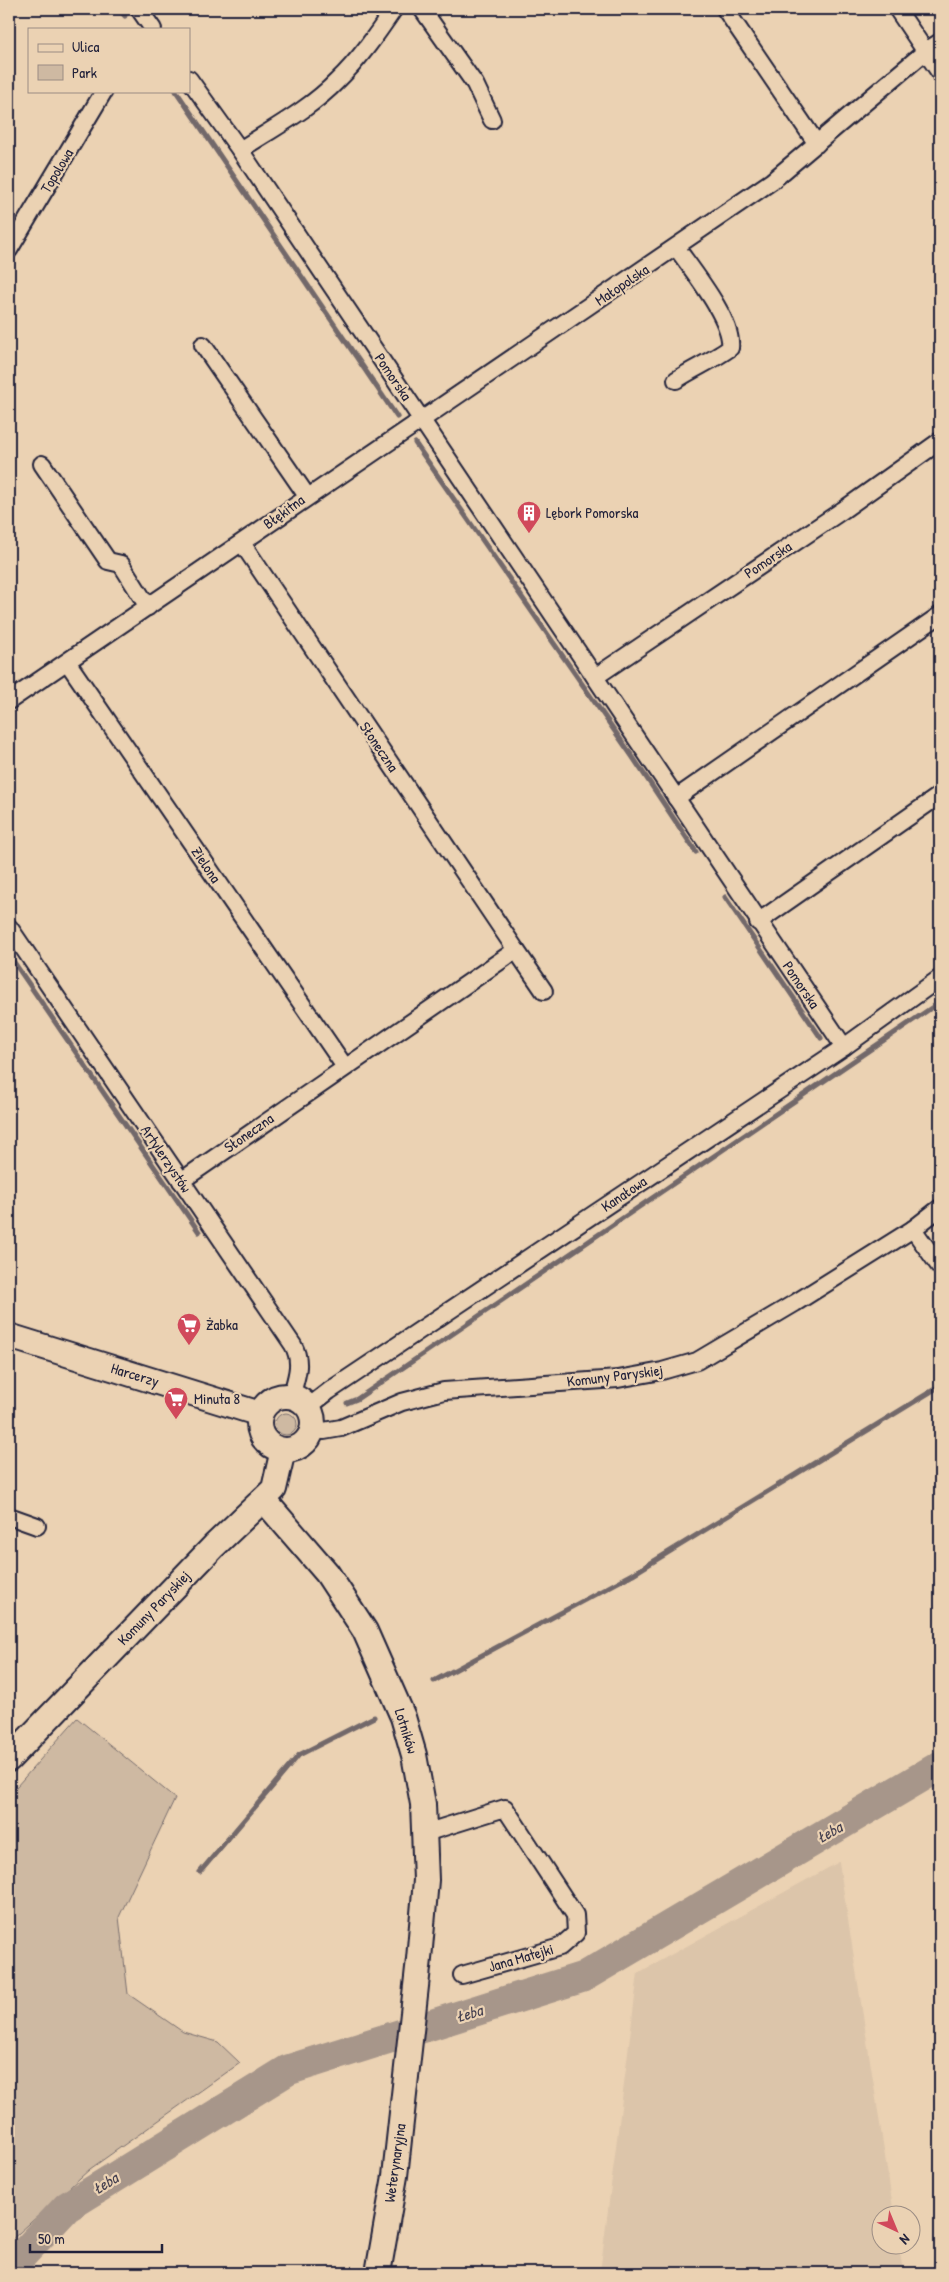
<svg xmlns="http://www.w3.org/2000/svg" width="949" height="2282" font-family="'Patrick Hand',sans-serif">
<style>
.built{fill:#dcc5aa}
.green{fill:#ceb9a2;stroke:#786e6e}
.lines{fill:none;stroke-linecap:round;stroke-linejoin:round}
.stream{stroke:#72686a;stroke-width:5}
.river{stroke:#a7968a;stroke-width:31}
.street-casing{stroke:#22223b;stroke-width:20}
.secondary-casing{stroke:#22223b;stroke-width:28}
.street{stroke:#ebd2b3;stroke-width:16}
.secondary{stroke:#ebd2b3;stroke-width:24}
.labels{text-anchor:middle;stroke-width:4.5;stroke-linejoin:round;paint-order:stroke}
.street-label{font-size:15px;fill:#22223b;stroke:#ebd2b3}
.poi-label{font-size:15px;fill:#22223b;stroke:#ebd2b3;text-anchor:start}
.water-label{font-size:16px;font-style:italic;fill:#433f4f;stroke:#ebd2b3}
</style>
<rect width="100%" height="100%" fill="#ebd2b3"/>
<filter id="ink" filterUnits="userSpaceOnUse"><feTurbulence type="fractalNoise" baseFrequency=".02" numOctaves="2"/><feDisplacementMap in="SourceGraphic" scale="10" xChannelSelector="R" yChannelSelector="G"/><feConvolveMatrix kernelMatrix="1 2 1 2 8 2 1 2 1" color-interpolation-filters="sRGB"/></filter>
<g filter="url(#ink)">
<!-- built -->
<polygon class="built" points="839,1862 894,2214 882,2214 882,2244 899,2245 903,2273 600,2273 638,1973"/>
<!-- green -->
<g class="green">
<circle cx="286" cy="1424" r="11"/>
<polygon points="77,1718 175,1798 119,1917 128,1994 183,2032 218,2042 240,2063 90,2169 9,2242 9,1795"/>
</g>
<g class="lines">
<!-- stream -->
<g class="stream">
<polyline points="119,9 125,16"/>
<polyline points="176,91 397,417"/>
<polyline points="415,443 632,756 696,852"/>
<polyline points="725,897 821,1038"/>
<polyline points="9,955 199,1232"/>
<polyline points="347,1403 357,1399 940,1002"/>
<polyline points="434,1681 633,1574 940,1386"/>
<polyline points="200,1872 299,1755 374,1717"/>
</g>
<!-- river -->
<polyline class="river" points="9,2269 67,2207 288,2070 583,1977 940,1766"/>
<defs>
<g id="street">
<polyline points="139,9 153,29"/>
<polyline points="422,9 475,84 492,120"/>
<polyline points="725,9 817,144"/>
<polyline points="897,9 940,73"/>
<polyline points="189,79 240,150 844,1047"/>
<path d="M240 150C272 129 310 109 337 81 359 60 377 34 394 9"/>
<polyline points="9,250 104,91"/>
<polyline points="203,345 307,496"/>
<path d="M676 380C694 368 712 361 730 348 734 321 692 270 676 247"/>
<polyline points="42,464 108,561 121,564 148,607"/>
<polyline points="68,663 345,1067"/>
<polyline points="595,677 843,510 940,441"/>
<polyline points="9,701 772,181 926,51 940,42"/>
<polyline points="676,798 940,615"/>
<polyline points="758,922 940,795"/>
<path d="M9 927 293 1345C303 1363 296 1378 291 1397"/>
<polyline points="516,950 544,991"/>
<polyline points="181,1181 516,950 242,543"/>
<polyline points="913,1229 940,1267"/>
<polyline points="307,1408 329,1391 844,1047 940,978"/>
<polyline points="312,1429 324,1431 341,1428 402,1402 444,1391 618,1379 662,1371 697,1361 795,1303 913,1229 940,1208"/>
<polyline points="9,1516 37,1526"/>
<polyline points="425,1833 505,1808 575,1915 576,1933 560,1947 462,1975"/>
</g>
<g id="secondary">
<polyline points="9,1336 260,1414"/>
<circle cx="286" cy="1423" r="27"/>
<polyline points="264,1500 327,1573 365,1631 403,1717 414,1755 423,1804 426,1880 419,1959 395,2176 378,2273"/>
<polyline points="9,1759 214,1546 274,1489 283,1450"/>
</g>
</defs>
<!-- street casing -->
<use href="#street" class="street-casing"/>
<!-- secondary casing -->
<use href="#secondary" class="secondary-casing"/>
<!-- street -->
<use href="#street" class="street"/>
<!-- secondary -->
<use href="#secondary" class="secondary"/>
</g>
</g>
<!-- icons -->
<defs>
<symbol id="building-pin" viewBox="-11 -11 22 30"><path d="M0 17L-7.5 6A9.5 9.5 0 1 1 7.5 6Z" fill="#d1495b" stroke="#ebd2b3"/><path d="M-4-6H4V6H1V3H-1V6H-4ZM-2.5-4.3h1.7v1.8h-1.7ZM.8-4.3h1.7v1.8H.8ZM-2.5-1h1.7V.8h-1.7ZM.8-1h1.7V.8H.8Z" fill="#fff"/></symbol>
<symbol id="supermarket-pin" viewBox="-11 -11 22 30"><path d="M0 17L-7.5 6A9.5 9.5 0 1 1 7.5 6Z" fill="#d1495b" stroke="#ebd2b3"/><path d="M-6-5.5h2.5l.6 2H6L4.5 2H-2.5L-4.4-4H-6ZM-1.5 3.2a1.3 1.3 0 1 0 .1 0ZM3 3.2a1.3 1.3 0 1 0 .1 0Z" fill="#fff"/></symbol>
</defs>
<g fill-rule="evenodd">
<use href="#building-pin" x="515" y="499" width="28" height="38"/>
<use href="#supermarket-pin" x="175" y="1311" width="28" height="38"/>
<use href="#supermarket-pin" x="162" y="1385" width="28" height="38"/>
</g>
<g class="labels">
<!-- street labels -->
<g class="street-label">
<text transform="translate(57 171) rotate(-59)" y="5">Topolowa</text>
<text transform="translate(622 285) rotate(-34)" y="5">Małopolska</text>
<text transform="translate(393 377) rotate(56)" y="5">Pomorska</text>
<text transform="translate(284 512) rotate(-36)" y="5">Błękitna</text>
<text transform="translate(768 560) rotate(-34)" y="5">Pomorska</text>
<text transform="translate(379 747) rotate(56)" y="5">Słoneczna</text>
<text transform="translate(206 865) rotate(56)" y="5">Zielona</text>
<text transform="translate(801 985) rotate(56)" y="5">Pomorska</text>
<text transform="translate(249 1133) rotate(-35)" y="5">Słoneczna</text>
<text transform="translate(166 1159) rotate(56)" y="5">Artylerzystów</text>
<text transform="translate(624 1194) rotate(-34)" y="5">Kanałowa</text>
<text transform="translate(135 1375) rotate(17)" y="5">Harcerzy</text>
<text transform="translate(615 1376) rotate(-7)" y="5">Komuny Paryskiej</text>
<text transform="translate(154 1608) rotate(-46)" y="5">Komuny Paryskiej</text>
<text transform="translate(406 1731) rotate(73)" y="5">Lotników</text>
<text transform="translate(521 1958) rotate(-16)" y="5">Jana Matejki</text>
<text transform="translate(395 2163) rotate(-82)" y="5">Weterynaryjna</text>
</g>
<!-- poi labels -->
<g class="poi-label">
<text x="546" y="518">Lębork Pomorska</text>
<text x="206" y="1330">Żabka</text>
<text x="194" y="1404">Minuta 8</text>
</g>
<!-- water labels -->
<g class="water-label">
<text transform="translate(829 1832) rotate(-30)" y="6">Łeba</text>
<text transform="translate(469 2013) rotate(-17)" y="6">Łeba</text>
<text transform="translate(105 2183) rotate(-32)" y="6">Łeba</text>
</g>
</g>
<!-- margin -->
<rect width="949" height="2282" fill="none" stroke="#ebd2b3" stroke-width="30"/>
<rect x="15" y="15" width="919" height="2252" fill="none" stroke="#22223b" stroke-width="2" filter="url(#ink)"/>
<!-- legend -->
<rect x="28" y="28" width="162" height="65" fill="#ebd2b3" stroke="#9b8c83"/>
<rect x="38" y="44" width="25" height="8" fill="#ebd2b3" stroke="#9b8c83"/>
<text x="72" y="52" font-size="15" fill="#22223b">Ulica</text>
<rect x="38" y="65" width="25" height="15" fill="#ceb9a2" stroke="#9b8c83"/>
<text x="72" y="78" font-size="15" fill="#22223b">Park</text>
<!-- north arrow -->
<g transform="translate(896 2230) rotate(136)"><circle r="24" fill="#ebd2b3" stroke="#9b8c83"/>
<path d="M0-4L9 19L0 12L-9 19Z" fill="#d1495b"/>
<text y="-8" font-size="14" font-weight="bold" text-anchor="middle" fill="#22223b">N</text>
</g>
<!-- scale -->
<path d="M30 2244v8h132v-8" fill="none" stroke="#22223b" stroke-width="2.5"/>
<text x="38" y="2244" font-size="15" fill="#22223b" stroke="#ebd2b3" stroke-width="4" paint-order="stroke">50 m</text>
</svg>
